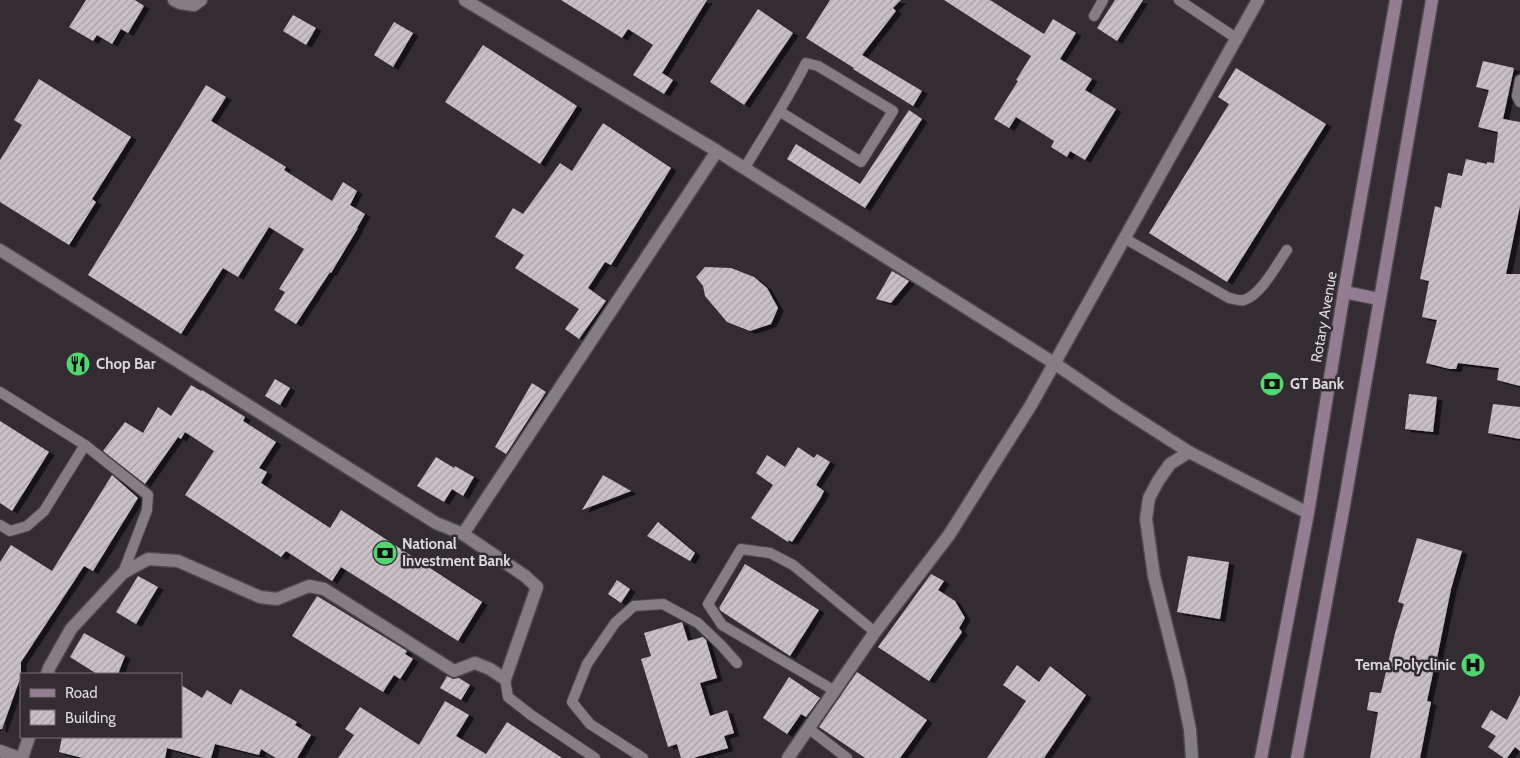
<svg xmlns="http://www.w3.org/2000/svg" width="1520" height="758" font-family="Cabin,sans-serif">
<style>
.building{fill:url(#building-hatch);filter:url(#shadow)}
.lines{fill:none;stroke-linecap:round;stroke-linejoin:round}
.service-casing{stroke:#4d484c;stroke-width:12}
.minor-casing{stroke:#4d484c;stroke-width:15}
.secondary-casing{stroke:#4d484c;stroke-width:15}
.service{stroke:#857d84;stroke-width:10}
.minor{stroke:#857d84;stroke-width:12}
.secondary{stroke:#947d92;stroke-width:12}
.labels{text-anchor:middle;stroke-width:5;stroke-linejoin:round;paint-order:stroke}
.street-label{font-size:15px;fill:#dcd8dc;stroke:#332d33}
.poi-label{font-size:15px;font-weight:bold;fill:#dcd8dc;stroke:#332d33;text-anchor:start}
</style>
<defs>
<pattern id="building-hatch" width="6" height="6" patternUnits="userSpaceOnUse" patternTransform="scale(1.25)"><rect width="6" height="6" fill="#c8bfc7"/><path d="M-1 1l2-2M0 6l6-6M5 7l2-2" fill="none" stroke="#a6a0a6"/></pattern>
<filter id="shadow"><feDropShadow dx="5.5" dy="3" stdDeviation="0" flood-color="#0009"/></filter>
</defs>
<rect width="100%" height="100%" fill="#332d33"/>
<!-- building -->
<g class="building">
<polygon points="86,0 135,0 144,6 128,33 121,29 112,44 97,35 93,41 69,27"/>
<polygon points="561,0 707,0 662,73 673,80 664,94 633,75 653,45 628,29 622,38"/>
<polygon points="830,0 901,0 893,8 896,11 862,55 922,91 913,106 853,69 854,68 806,38"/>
<polygon points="944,0 990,0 1044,34 1053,19 1076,33 1060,59 1092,79 1085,90 1116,109 1085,160 1070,151 1067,157 1051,147 1054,141 1016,117 1009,128 994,119 1018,81 1016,80 1031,56"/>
<polygon points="1115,0 1143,0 1117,41 1097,28"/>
<polygon points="758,9 793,33 744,105 710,82"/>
<polygon points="293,15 316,28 306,45 283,31"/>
<polygon points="394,22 413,33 393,67 374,55"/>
<polygon points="483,45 577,106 540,164 445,102"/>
<polygon points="1483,61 1514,68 1503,119 1520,122 1520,206 1506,274 1520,274 1520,386 1497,380 1499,368 1458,363 1456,369 1450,369 1426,363 1437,320 1422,317 1429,281 1420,279 1435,206 1441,208 1448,173 1462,176 1466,159 1487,164 1487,162 1494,163 1498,132 1478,127 1489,90 1476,87"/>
<polygon points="1236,68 1326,124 1227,282 1149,233 1229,104 1218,97"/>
<polygon points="39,79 131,137 92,199 96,202 69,245 0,202 0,160 22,125 14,120"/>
<polygon points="206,85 226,97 211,121 286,167 284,170 332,201 343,182 357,191 350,205 365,214 357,228 358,228 331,273 330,272 296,324 274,310 285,292 279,289 304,249 269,227 238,277 223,268 181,334 88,275"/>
<polygon points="909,110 922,119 865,208 787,159 796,144 860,184"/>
<polygon points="603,123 671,168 611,265 605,262 588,288 606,301 579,339 565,329 579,309 515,268 524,255 495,237 513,208 523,214 560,163 572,171"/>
<polygon points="705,267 731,268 754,277 767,288 778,308 771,324 750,331 727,322 705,296 703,286 696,277"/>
<polygon points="892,271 909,281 891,303 876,299"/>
<polygon points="275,379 290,388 280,405 265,396"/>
<polygon points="532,383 546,392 506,454 495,447"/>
<polygon points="191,385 201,391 202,390 245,417 243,421 276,442 259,468 267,472 261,483 330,528 341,510 482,602 458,641 341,567 332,581 286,551 281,557 185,495 214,451 185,432 181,439 178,437 145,484 103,451 125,422 143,433 158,407 171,416"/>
<polygon points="1409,394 1437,397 1433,432 1405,429"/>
<polygon points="1493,404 1520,407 1520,439 1488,433"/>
<polygon points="0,421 49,452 12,511 0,503"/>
<polygon points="798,447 814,458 817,454 830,462 816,485 824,491 820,499 792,542 789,540 788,542 751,518 773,485 756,473 767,455 785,467"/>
<polygon points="436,457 454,468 455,466 474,477 463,496 452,489 444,502 417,486"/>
<polygon points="112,475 138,498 93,571 84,566 21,662 21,676 2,729 0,729 0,562 11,545 52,571"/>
<polygon points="603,475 631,491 582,510"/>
<polygon points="658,522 695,553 690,561 647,536"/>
<polygon points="1417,538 1462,551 1451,589 1435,668 1434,668 1427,701 1431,702 1420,758 1370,758 1378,712 1367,710 1370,692 1381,693 1395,633 1404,604 1398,602"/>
<polygon points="1188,556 1229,562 1220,619 1177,612"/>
<polygon points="745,564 819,610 790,656 721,611 719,608"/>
<polygon points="931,574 944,581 938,590 955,601 965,618 959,628 962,632 929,681 878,647"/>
<polygon points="138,576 158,587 136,624 116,612"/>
<polygon points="617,580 630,589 621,603 608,594"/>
<polygon points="317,596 407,651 405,654 413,659 400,679 394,675 383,692 292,636"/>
<polygon points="682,622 688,641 703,637 706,640 717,678 700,683 710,716 727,710 734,733 724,736 728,748 693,758 681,758 677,744 668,747 641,659 651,656 644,633"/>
<polygon points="84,633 125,656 118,674 97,674 70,657"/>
<polygon points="1017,665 1039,682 1050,666 1086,695 1044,758 987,758 1026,701 1003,685"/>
<polygon points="857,672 927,720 900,758 865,758 819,727"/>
<polygon points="447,676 453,679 459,678 470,685 461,700 440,688"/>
<polygon points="789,677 820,698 806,717 801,714 787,734 763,718"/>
<polygon points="181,685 202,698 207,690 231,705 240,689 297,722 295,725 311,735 297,758 276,758 261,749 259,755 215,744 211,758 204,758 167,748 165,758 83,758 59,752 62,737 181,737"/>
<polygon points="1520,695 1520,751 1515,747 1507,758 1504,758 1488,747 1496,736 1481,727 1491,710 1507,720"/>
<polygon points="445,701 469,715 456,736 486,754 507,722 562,758 338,758 354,735 345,729 360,707 419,745"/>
</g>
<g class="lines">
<defs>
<g id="service">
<polyline points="1179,0 1236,38"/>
<polyline points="1094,16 1103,0"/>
<polyline points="1520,80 1517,96 1520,102"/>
<path d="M744 169C765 134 788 99 806 63L818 66 893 111 861 162 779 111"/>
<path d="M1124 238 1229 298C1234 299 1239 301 1244 300 1261 295 1277 264 1287 250"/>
<polyline points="0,392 85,445 148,495 147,510 123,573"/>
<polyline points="0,525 10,531 27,526 44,511 85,445"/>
<polyline points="505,679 508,697 531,715 595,758"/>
<polyline points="835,691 722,625 708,604 741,549 770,553 793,565 875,632"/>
<polyline points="808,728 847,758"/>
<polyline points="643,758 590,724 572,702 587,664 615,623 634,606 663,604 698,623 721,645 737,663"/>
</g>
<g id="minor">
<polyline points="174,0 180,3 194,5 201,0"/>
<polyline points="465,0 717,151"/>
<polyline points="0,250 436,523 463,534 717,151 1054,363 1117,406 1189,452"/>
<polyline points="47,674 49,668 71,629 123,573 148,559 178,561 260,597 277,599 309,586 324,589 454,671 475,663 490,669 505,679 537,587 525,576 463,534"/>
<polyline points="0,751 19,758"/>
<polyline points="22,758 29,737"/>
<polyline points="788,758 875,632 949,535 1031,405 1258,0"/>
<polyline points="1192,758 1190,730 1180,680 1154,576 1146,519 1149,498 1158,481 1170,464 1189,452 1308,513"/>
</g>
<g id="secondary">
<polyline points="1344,292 1379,299"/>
<polyline points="1261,758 1308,513 1344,292 1396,0"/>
<polyline points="1297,758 1345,500 1432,0"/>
</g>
</defs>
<!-- service casing -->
<use href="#service" class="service-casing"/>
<!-- minor casing -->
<use href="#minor" class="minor-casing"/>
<!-- secondary casing -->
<use href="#secondary" class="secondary-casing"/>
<!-- service -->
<use href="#service" class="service"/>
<!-- minor -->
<use href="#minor" class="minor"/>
<!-- secondary -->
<use href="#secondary" class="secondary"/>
</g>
<!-- icons -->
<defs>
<symbol id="restaurant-disc" viewBox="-11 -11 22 22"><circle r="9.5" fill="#53d672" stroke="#332d33"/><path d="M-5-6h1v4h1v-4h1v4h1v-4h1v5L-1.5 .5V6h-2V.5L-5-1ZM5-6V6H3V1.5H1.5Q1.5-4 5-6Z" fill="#111"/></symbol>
<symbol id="bank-disc" viewBox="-11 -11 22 22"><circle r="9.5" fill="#53d672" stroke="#332d33"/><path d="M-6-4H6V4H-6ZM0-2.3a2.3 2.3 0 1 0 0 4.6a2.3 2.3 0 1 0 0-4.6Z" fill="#111"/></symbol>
<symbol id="hospital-disc" viewBox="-11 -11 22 22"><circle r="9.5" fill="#53d672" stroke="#332d33"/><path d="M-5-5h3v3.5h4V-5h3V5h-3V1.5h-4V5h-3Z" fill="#111"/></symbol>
</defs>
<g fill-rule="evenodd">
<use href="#restaurant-disc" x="64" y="350" width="28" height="28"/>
<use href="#bank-disc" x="1258" y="370" width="28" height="28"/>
<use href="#bank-disc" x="371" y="539" width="28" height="28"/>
<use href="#hospital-disc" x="1459" y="651" width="28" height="28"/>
</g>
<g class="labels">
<!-- street labels -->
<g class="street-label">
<text transform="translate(1324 317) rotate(-80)" y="5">Rotary Avenue</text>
</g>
<!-- poi labels -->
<g class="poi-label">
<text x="96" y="369">Chop Bar</text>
<text x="1290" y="389">GT Bank</text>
<text x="402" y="549">National<tspan x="402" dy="17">Investment Bank</tspan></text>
<text x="1456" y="670" text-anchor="end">Tema Polyclinic</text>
</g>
</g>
<!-- legend -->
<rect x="20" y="673" width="162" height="65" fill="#332d33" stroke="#777177"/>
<rect x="30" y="689" width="25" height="8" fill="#947d92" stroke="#777177"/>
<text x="65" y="698" font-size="15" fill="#dcd8dc">Road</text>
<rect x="30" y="710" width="25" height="15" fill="url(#building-hatch)" stroke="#777177"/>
<text x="65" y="723" font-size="15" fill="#dcd8dc">Building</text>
</svg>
